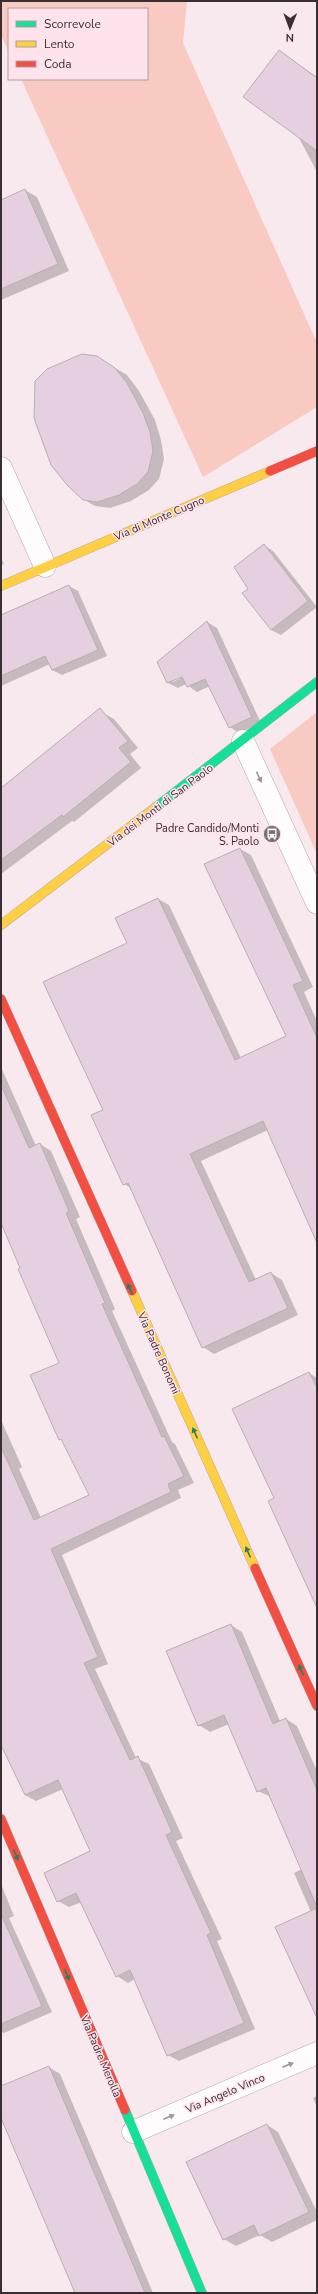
<svg xmlns="http://www.w3.org/2000/svg" width="318" height="2294" font-family="'Nunito Sans',sans-serif">
<style>
.green{fill:#f8cac1}
.shadow{fill:#0003;fill-rule:evenodd}
.building{fill:#e6d0df;stroke:#b8aeb3}
.lines{fill:none;stroke-linecap:round;stroke-linejoin:round}
.street-casing{stroke:#b6aaae;stroke-width:23}
.fast-casing{stroke:#b6aaae;stroke-width:10}
.slow-casing{stroke:#b6aaae;stroke-width:10}
.jam-casing{stroke:#b6aaae;stroke-width:10}
.street{stroke:#fefcfc;stroke-width:22}
.fast{stroke:#16e098;stroke-width:9}
.slow{stroke:#ffcf43;stroke-width:9}
.jam{stroke:#f24e42;stroke-width:9}
.oneway{fill:#9c9697}
.oneway2{fill:#297f60}
.labels{text-anchor:middle;stroke-width:3;stroke-linejoin:round;paint-order:stroke}
.street-label{font-size:11px;fill:#392f32;stroke:#fee3ed}
.poi-label{font-size:11px;fill:#392f32;stroke:#fee3ed;text-anchor:end}
</style>
<rect width="100%" height="100%" fill="#f8e9ee"/>
<!-- green -->
<g class="green">
<polygon points="1,1 187,1 183,43 317,343 317,407 203,477 21,79 147,79 147,9 9,9 9,53 1,35"/>
<polygon points="317,712 317,854 270,749"/>
</g>
<!-- shadow -->
<g class="shadow">
<polygon points="279,51 317,77 317,172 298,136"/>
<polygon points="25,190 37,197 69,271 1,300 1,201"/>
<polygon points="97,357 127,375 139,391 155,420 161,440 164,459 159,479 149,490 131,501 110,508 95,506 83,499"/>
<polygon points="264,545 273,551 317,607 281,635 271,630 249,589"/>
<polygon points="1,558 4,564 1,565"/>
<polygon points="69,586 78,591 107,656 62,675 52,670 50,664 1,686 1,617"/>
<path d="M207 622 217 628 261 723 239 733 230 727 210 686 197 692 186 684 178 688 168 683 159 662ZM187 675 173 682V680Z"/>
<polygon points="103,713 114,719 138,748 130,754 141,768 74,822 72,821 1,874 1,789"/>
<polygon points="240,849 251,855 313,987 304,992 317,1021 317,1243 268,1130 201,1161 256,1280 271,1273 282,1280 298,1315 214,1354 203,1347 131,1188 124,1184 104,1111 129,944 158,899 169,905 241,1058 287,1037"/>
<polygon points="1,1067 36,1146 40,1144 51,1151 80,1217 76,1219 115,1309 112,1311 172,1442 175,1444 194,1483 178,1490 181,1498 62,1555 108,1664 95,1669 136,1758 149,1764 183,1838 176,1841 222,1939 217,1941 255,2029 179,2061 168,2055 135,1979 128,1983 117,1976 82,1902 69,1907 58,1901 92,1852 63,1789 36,1801 25,1795 1,1740 1,1420 22,1467 19,1469 41,1518 90,1496 63,1441 60,1439 60,1363 1,1222"/>
<polygon points="309,1373 317,1378 317,1605 275,1499"/>
<polygon points="231,1625 242,1632 280,1721 286,1719 297,1726 317,1771 317,2016 311,1912 294,1873 302,1869 271,1797 258,1791 229,1724 210,1732 199,1725"/>
<polygon points="1,1884 14,1916 9,1918 52,2012 4,2033 1,2031"/>
<polygon points="49,2067 60,2074 153,2293 76,2293 1,2115 1,2087"/>
<polygon points="317,2096 317,2107 313,2098"/>
<polygon points="267,2125 278,2132 317,2212 317,2220 272,2242 260,2235 236,2246 224,2239"/>
</g>
<!-- building -->
<g class="building">
<polygon points="279,50 317,78 317,151 243,97"/>
<polygon points="25,189 58,264 1,289 1,200"/>
<polygon points="82,354 97,356 115,368 127,383 143,413 150,432 153,451 148,472 137,484 119,495 97,502 83,500 67,485 51,465 34,418 35,381 47,369"/>
<polygon points="264,544 308,601 271,630 242,593 248,589 234,567"/>
<polygon points="69,585 98,650 52,670 45,656 1,676 1,615"/>
<polygon points="207,621 252,717 229,728 205,679 187,687 182,677 167,683 157,662"/>
<polygon points="100,708 128,741 119,748 131,762 63,817 62,815 1,860 1,788"/>
<polygon points="240,848 303,981 293,985 317,1038 317,1243 263,1121 190,1154 249,1282 271,1272 288,1308 202,1348 128,1183 123,1185 91,1115 103,1110 43,982 127,943 115,918 158,898 235,1060 286,1036 204,864"/>
<polygon points="1,1085 29,1148 40,1143 69,1211 66,1213 105,1303 102,1304 162,1437 164,1436 184,1476 168,1484 171,1492 51,1549 98,1657 84,1663 130,1760 138,1756 172,1832 166,1835 211,1933 207,1935 244,2023 167,2056 130,1970 116,1977 76,1893 57,1902 44,1873 90,1851 58,1780 25,1795 1,1745 1,1447 34,1520 89,1495 61,1439 59,1440 30,1375 59,1363 18,1269 20,1268 1,1223"/>
<polygon points="309,1372 317,1388 317,1608 268,1501 274,1498 232,1409"/>
<polygon points="231,1624 273,1724 286,1718 317,1790 317,1907 266,1788 257,1792 224,1715 198,1726 166,1651"/>
<polygon points="317,1908 317,2018 275,1927"/>
<polygon points="1,1914 42,2006 1,2024"/>
<polygon points="49,2066 145,2293 75,2293 1,2118 1,2086"/>
<polygon points="267,2124 309,2212 259,2236 254,2225 223,2240 186,2162"/>
</g>
<g class="lines">
<defs>
<g id="street">
<polyline points="1,468 45,566"/>
<polyline points="243,741 317,903"/>
<polyline points="133,2132 317,2053"/>
</g>
<g id="fast">
<polyline points="156,807 317,682"/>
<polyline points="125,2110 202,2293"/>
</g>
<g id="slow">
<polyline points="1,586 270,471"/>
<polyline points="1,925 156,807"/>
<polyline points="132,1291 255,1568"/>
</g>
<g id="jam">
<polyline points="270,471 317,451"/>
<polyline points="1,999 132,1291"/>
<polyline points="255,1568 317,1706"/>
<polyline points="1,1819 125,2110"/>
</g>
</defs>
<!-- street casing -->
<use href="#street" class="street-casing"/>
<!-- fast casing -->
<use href="#fast" class="fast-casing"/>
<!-- slow casing -->
<use href="#slow" class="slow-casing"/>
<!-- jam casing -->
<use href="#jam" class="jam-casing"/>
<!-- street -->
<use href="#street" class="street"/>
<!-- fast -->
<use href="#fast" class="fast"/>
<!-- slow -->
<use href="#slow" class="slow"/>
<!-- jam -->
<use href="#jam" class="jam"/>
</g>
<!-- one-way arrows -->
<defs><path id="oneway-solid" d="M-6-.8H1V-3.2L6.5 0L1 3.2V.8H-6Z"/></defs>
<g class="oneway">
<use href="#oneway-solid" transform="translate(259 777) rotate(65)"/>
<use href="#oneway-solid" transform="translate(288 2065) rotate(-23)"/>
<use href="#oneway-solid" transform="translate(169 2117) rotate(-23)"/>
</g>
<g class="oneway2">
<use href="#oneway-solid" transform="translate(130 1289) rotate(-114)"/>
<use href="#oneway-solid" transform="translate(195 1433) rotate(-114)"/>
<use href="#oneway-solid" transform="translate(248 1552) rotate(-114)"/>
<use href="#oneway-solid" transform="translate(301 1670) rotate(-114)"/>
<use href="#oneway-solid" transform="translate(16 1855) rotate(67)"/>
<use href="#oneway-solid" transform="translate(67 1975) rotate(67)"/>
</g>
<!-- icons -->
<defs>
<symbol id="bus-disc" viewBox="-11 -11 22 22"><circle r="9.5" fill="#7c7074" stroke="#fee3ed"/><path d="M-5-6H5V4H4V6H2V4H-2V6H-4V4H-5ZM-3.5-4V0h7V-4ZM-3.5 1.2v1.5H-2V1.2ZM2 1.2v1.5H3.5V1.2Z" fill="#fff"/></symbol>
</defs>
<g fill-rule="evenodd">
<use href="#bus-disc" x="262" y="824" width="20" height="20"/>
</g>
<g class="labels">
<!-- street labels -->
<g class="street-label">
<text transform="translate(159 518) rotate(-23)" y="4">Via di Monte Cugno</text>
<text transform="translate(160 805) rotate(-37)" y="4">Via dei Monti di San Paolo</text>
<text transform="translate(159 1353) rotate(66)" y="4">Via Padre Bonomi</text>
<text transform="translate(101 2056) rotate(67)" y="4">Via Padre Merolla</text>
<text transform="translate(225 2093) rotate(-23)" y="4">Via Angelo Vinco</text>
</g>
<!-- poi labels -->
<g class="poi-label">
<text x="259" y="832">Padre Candido/Monti<tspan x="259" dy="13">S. Paolo</tspan></text>
</g>
</g>
<!-- border -->
<rect width="318" height="2294" fill="none" stroke="#392f32" stroke-width="4"/>
<!-- legend -->
<rect x="8" y="8" width="140" height="72" fill="#fee3ed" stroke="#af9ba2"/>
<rect x="16" y="21" width="20" height="6" fill="#16e098" stroke="#af9ba2"/>
<text x="44" y="28" font-size="12" fill="#392f32">Scorrevole</text>
<rect x="16" y="41" width="20" height="6" fill="#ffcf43" stroke="#af9ba2"/>
<text x="44" y="48" font-size="12" fill="#392f32">Lento</text>
<rect x="16" y="61" width="20" height="6" fill="#f24e42" stroke="#af9ba2"/>
<text x="44" y="68" font-size="12" fill="#392f32">Coda</text>
<!-- north arrow -->
<g transform="translate(290 28) rotate(181)" stroke="#fee3ed" stroke-width="3" paint-order="stroke">
<path d="M0-3L7 15L0 10L-7 15Z" fill="#392f32"/>
<text y="-6" font-size="11" font-weight="bold" text-anchor="middle" fill="#392f32">N</text>
</g>
</svg>
